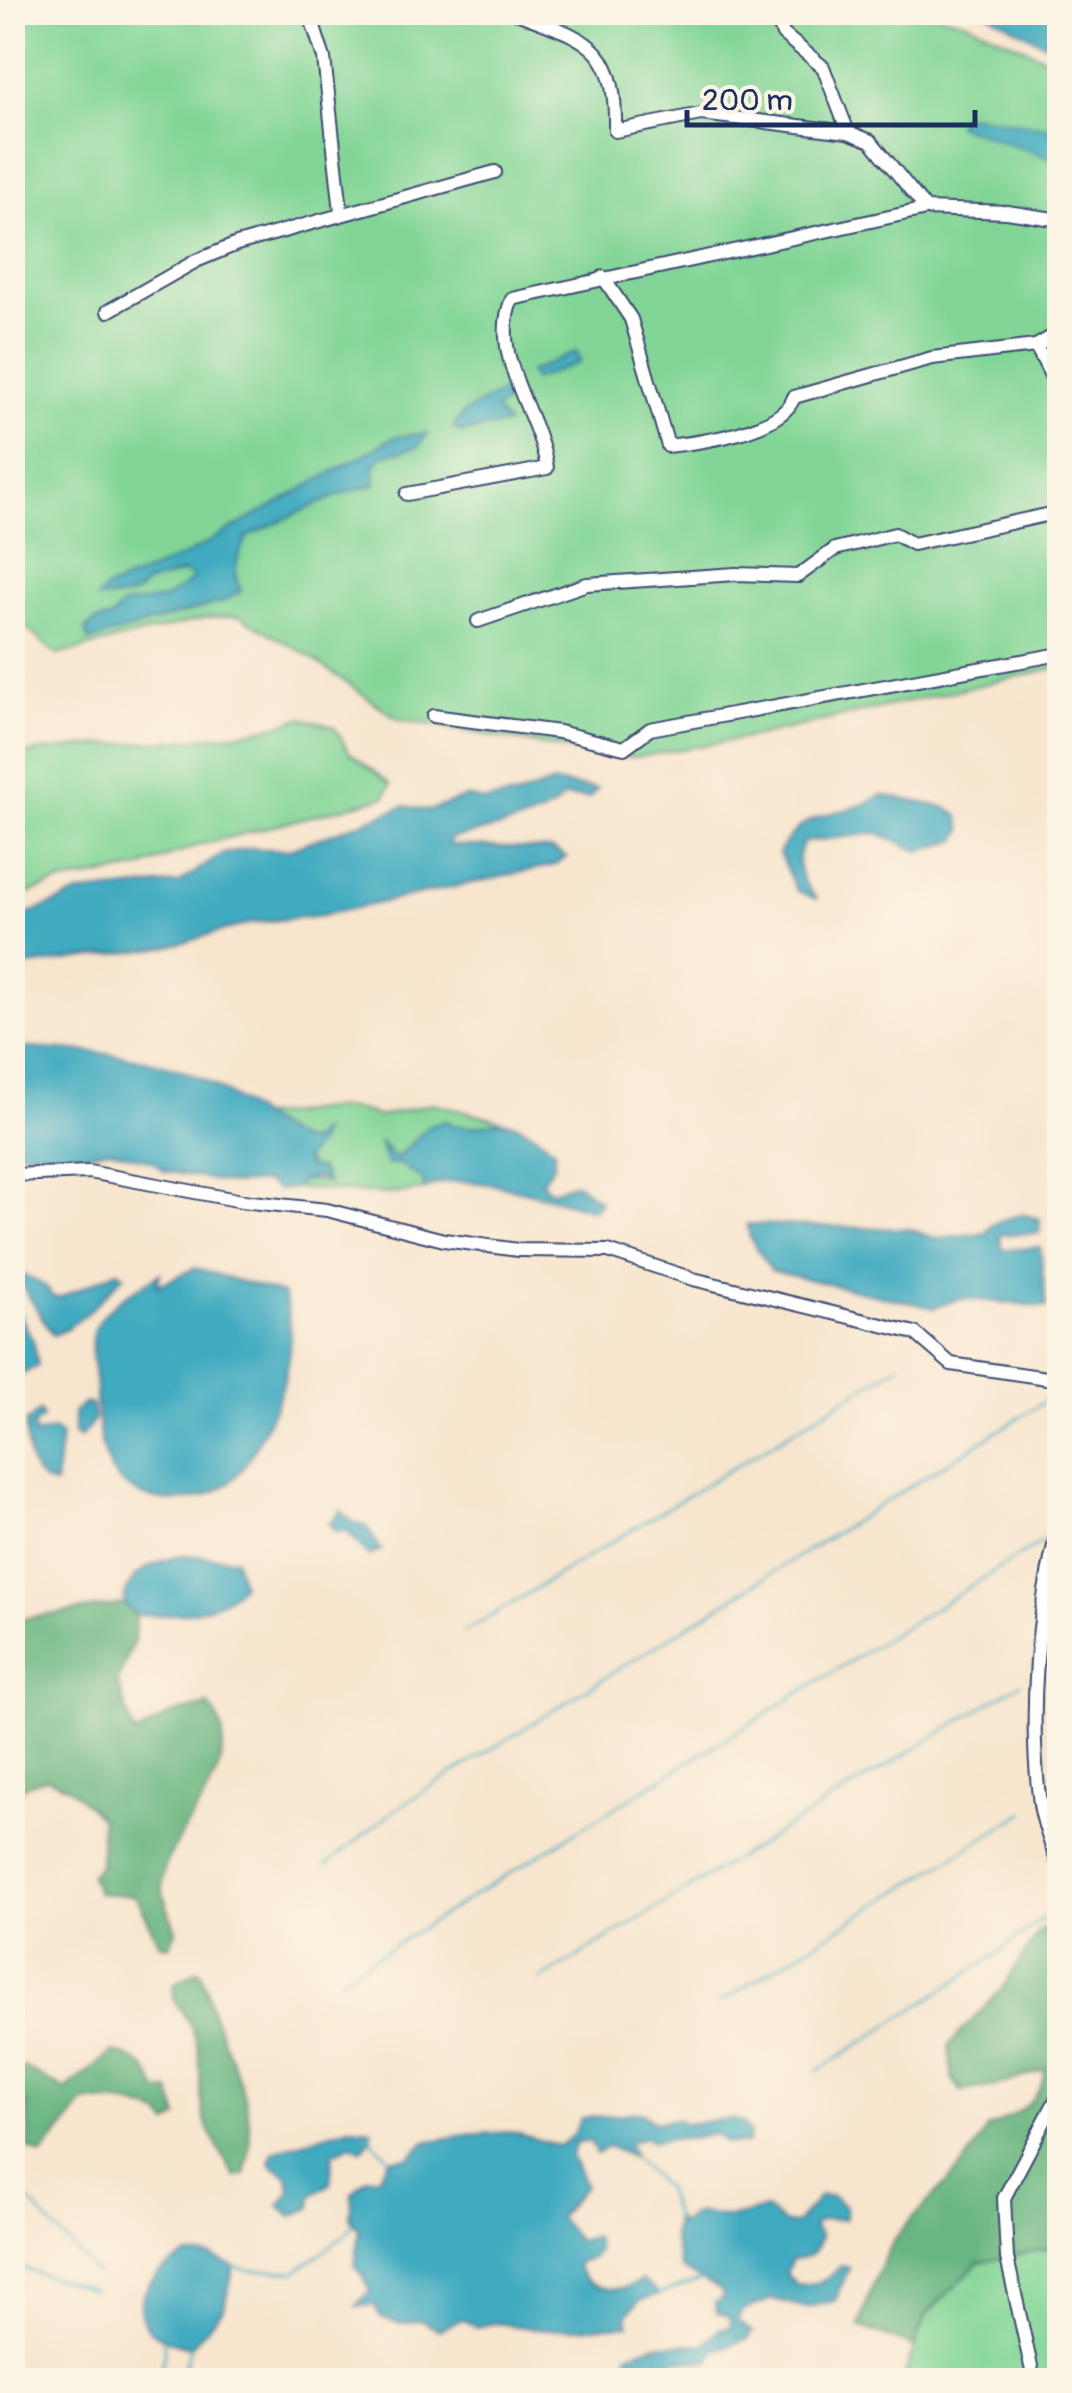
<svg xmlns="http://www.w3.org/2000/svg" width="1072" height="2393" font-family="Pangolin,sans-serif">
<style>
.green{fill:#82d597;stroke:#4e827a;stroke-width:2.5}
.forest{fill:#69b680;stroke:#42726f;stroke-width:2.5}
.water{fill:#40aac0;stroke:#2e6c8f;stroke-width:2.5}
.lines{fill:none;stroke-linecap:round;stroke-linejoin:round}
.stream{stroke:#40aac0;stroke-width:2.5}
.minor-casing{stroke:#3c4a6f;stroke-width:16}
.minor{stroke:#fff;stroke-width:12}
</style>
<rect width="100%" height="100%" fill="#fcf5e5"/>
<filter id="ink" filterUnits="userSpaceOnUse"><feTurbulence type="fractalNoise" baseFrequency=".01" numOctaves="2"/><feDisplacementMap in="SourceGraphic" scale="20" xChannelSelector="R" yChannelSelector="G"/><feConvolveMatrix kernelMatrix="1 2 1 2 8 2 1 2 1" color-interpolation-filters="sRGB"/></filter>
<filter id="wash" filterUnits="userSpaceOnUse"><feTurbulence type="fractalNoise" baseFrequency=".0048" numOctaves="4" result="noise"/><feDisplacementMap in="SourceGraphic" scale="40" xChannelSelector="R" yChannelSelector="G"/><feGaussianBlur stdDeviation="2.25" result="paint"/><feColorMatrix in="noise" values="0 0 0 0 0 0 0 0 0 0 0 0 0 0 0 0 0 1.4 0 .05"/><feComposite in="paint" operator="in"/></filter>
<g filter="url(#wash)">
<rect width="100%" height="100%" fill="#f8e5cd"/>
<!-- green -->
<g class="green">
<polygon points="13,13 931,13 967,22 1059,64 1059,667 752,737 635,757 599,755 398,719 309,656 239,616 206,618 57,655 13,616"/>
<path d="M302 718 334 727 349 752 390 784 385 797 195 846 138 869 58 883 13 899V756C107 738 210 749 302 718Z"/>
<path d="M433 1103 519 1125 501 1122 414 1140 398 1157 390 1155 386 1146 387 1165C402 1161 411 1170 423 1180L425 1190 391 1194 295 1188 302 1180 326 1182 304 1159 318 1144 319 1134 311 1142 300 1141 257 1116C297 1117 341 1098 379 1117Z"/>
<polygon points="1059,2246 1059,2380 903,2380 925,2316 978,2263"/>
</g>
<!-- forest -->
<g class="forest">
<path d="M124 1604 135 1615 134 1640 117 1682 135 1735 171 1714 208 1705C261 1762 158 1838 162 1886 163 1900 172 1917 176 1931L169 1946 161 1945C148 1928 148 1911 134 1895L98 1893 90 1876 100 1865 101 1819 68 1787 47 1778 24 1786 13 1806V1620Z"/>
<path d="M1059 1915V2246L978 2263 925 2316 914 2347 859 2326C870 2295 879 2261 899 2234 929 2197 965 2172 987 2128 1017 2116 1040 2102 1046 2069L997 2086 961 2091 952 2078 949 2045 1001 1990 1040 1931Z"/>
<path d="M199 1970C208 1984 208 2000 213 2015 234 2072 261 2111 245 2175L235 2177C224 2158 207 2133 203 2112 196 2061 209 2044 173 1999L174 1984Z"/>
<path d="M113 2052C137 2058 149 2067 157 2090L170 2091 179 2117 168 2124C154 2103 109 2101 85 2102L42 2155 29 2148 27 2105 13 2094V2081L24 2067 65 2090Z"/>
</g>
<!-- water -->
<g class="water">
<polygon points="987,13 1059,13 1059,51"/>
<polygon points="972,115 1059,129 1059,161 957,125 959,118"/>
<polygon points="576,352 580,362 533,380 529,372"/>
<polygon points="507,389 511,399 495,410 507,424 460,433 453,427 464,413"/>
<path d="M427 433 418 447 382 456 374 467 376 485C331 493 291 518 248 536 238 555 230 570 241 591L222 602 89 641 85 630 96 621 110 619 123 605 164 599 193 580 186 572 145 584C135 601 115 598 97 599L106 589 184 556 395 437Z"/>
<path d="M553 783 597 789 589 798 563 797C548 821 480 832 451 838L449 845 554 850 566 857 555 865 323 915 251 923 167 947 13 968V920L81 893 179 883 222 854 252 848 287 850 405 806 428 811 467 797 483 801 518 796Z"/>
<path d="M881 795 944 807 958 815 963 831 956 841 919 851 878 833 804 842C792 864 801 882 818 900L796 890 779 853C805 803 841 821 881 795Z"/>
<path d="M12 1047C76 1051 143 1051 202 1079 237 1096 265 1124 300 1141L311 1142 321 1132 318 1144 304 1160 308 1167 320 1169 328 1183 317 1177 302 1180 295 1188 278 1190 266 1182 234 1184 164 1171 154 1162 109 1149 50 1161 45 1154 13 1151Z"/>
<path d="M445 1121C467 1133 479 1123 502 1122 522 1122 539 1137 554 1149V1164L541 1182 551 1191 576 1183 600 1202 593 1210C555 1199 457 1167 425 1190L423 1180 397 1162 387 1165 379 1141 390 1155 398 1157 429 1126Z"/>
<polygon points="1021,1214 1040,1219 1039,1233 1000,1235 1002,1250 1040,1247 1046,1307 961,1298 934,1308 771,1271 750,1238 747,1224 909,1229 934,1238 986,1233 991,1225"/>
<path d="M195 1268 283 1294C298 1340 288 1383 266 1426 257 1443 248 1464 234 1478 204 1509 134 1510 111 1470 97 1446 97 1407 95 1380 94 1365 88 1341 95 1327 106 1305 140 1286 160 1274L157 1286Z"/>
<path d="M118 1271 124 1275C103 1296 81 1325 53 1335L19 1281 25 1275 45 1286 53 1297H61Z"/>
<polygon points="13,1301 34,1343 38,1366 20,1375 13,1365"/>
<polygon points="85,1403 92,1405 94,1420 80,1438 74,1435 74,1411"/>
<path d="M40 1411 43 1418 34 1425V1435L53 1430 61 1436 55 1485C27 1481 26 1445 26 1422Z"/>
<polygon points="341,1511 352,1522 366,1526 381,1550 369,1556 347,1531 335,1531 329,1524"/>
<path d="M184 1555 235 1559 242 1584C219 1614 170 1616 135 1615L124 1604C125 1572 157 1561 184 1555Z"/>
<path d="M641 2112 654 2122 678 2119 684 2124 729 2119 742 2122 750 2133 747 2144 725 2143 715 2134C693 2139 675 2137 652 2142L645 2137 628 2143 634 2158 608 2146 596 2154 590 2141 576 2142 571 2156 585 2185 558 2217 578 2241 594 2236 597 2251 591 2259 576 2264C585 2291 619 2295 642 2280L659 2294 639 2301 627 2314 629 2325 544 2330 495 2323 476 2327 462 2319 438 2330 421 2320 401 2324 380 2317 375 2305 356 2306 371 2291 355 2264 360 2230 350 2218 352 2193 367 2178 378 2177 390 2159 409 2157 425 2142 465 2135 511 2132 560 2146 573 2135 581 2119Z"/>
<polygon points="349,2127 372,2129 371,2139 361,2150 351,2145 333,2154 330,2184 312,2196 311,2208 292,2216 279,2206 290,2192 288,2176 270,2164 273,2152"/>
<path d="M820 2196 833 2197 845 2206V2219L821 2220 813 2226 820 2237C816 2254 808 2259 792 2260L786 2274 796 2284C817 2285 829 2282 841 2265L849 2267 836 2300 807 2308 772 2299 742 2311 737 2321 752 2332 746 2340 714 2350 709 2361H628L627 2354 656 2345 704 2344 720 2329 731 2327 729 2317 716 2312 715 2303 723 2297 722 2291 680 2268 672 2235 675 2218 681 2224C697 2206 704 2216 724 2217 736 2218 753 2211 765 2209L783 2223 796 2224Z"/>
<path d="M186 2256H210L234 2267 224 2308 191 2347C120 2335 129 2284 186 2256Z"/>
</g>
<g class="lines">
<!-- stream -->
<g class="stream">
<polyline points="465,1632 900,1365"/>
<polyline points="326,1865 396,1809 1060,1392"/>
<polyline points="340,1979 1046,1539"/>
<polyline points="540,1980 1021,1683"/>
<polyline points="719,2003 1025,1812"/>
<polyline points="818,2071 993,1957 1058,1907"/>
<polyline points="371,2139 390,2159"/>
<polyline points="634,2158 665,2188 675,2218"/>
<polyline points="12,2183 97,2274"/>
<polyline points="12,2265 93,2290"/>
<path d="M234 2267C254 2273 274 2269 296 2272 314 2256 339 2244 353 2225"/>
<polyline points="659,2294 701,2280"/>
<polyline points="158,2380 165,2353 163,2342"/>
<polyline points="180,2380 191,2347"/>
</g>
</g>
</g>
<g filter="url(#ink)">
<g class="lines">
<defs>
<g id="minor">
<polyline points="309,12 324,58 341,211"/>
<path d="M514 12C587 40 617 43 615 131L701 114 848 132 871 141 926 209 1007 212 1060 220"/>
<polyline points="773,12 783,34 823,67 848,132"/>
<path d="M603 277 631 319 668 446C700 442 782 432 794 397L932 358 1036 346 1060 332"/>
<polyline points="108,311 196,261 237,244 495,172"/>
<polyline points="1036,346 1060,393"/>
<path d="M407 494 547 468C539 412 488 355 512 299L926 209"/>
<polyline points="478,621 587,584 736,574 798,576 835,549 895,534 913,544 1060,512"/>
<polyline points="433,716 559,732 624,748 650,729 1060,654"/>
<polyline points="12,1175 89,1172 242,1201 327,1210 444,1240 518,1250 608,1251 693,1279 915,1333 951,1364 1060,1380"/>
<path d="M1060 1522C1037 1605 1028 1718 1040 1804 1043 1826 1053 1848 1060 1870"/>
<polyline points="1034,2380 1007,2258 1004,2198 1060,2092"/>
</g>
</defs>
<!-- minor casing -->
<use href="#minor" class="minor-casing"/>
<!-- minor -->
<use href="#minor" class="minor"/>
</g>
</g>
<!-- margin -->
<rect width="1072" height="2393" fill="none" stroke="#fcf5e5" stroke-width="50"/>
<!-- scale -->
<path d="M687 110v15h288v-15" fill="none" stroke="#1b2f5e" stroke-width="5"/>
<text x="702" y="110" font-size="30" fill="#1b2f5e" stroke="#fcf5e5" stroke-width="8" paint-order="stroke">200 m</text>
</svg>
